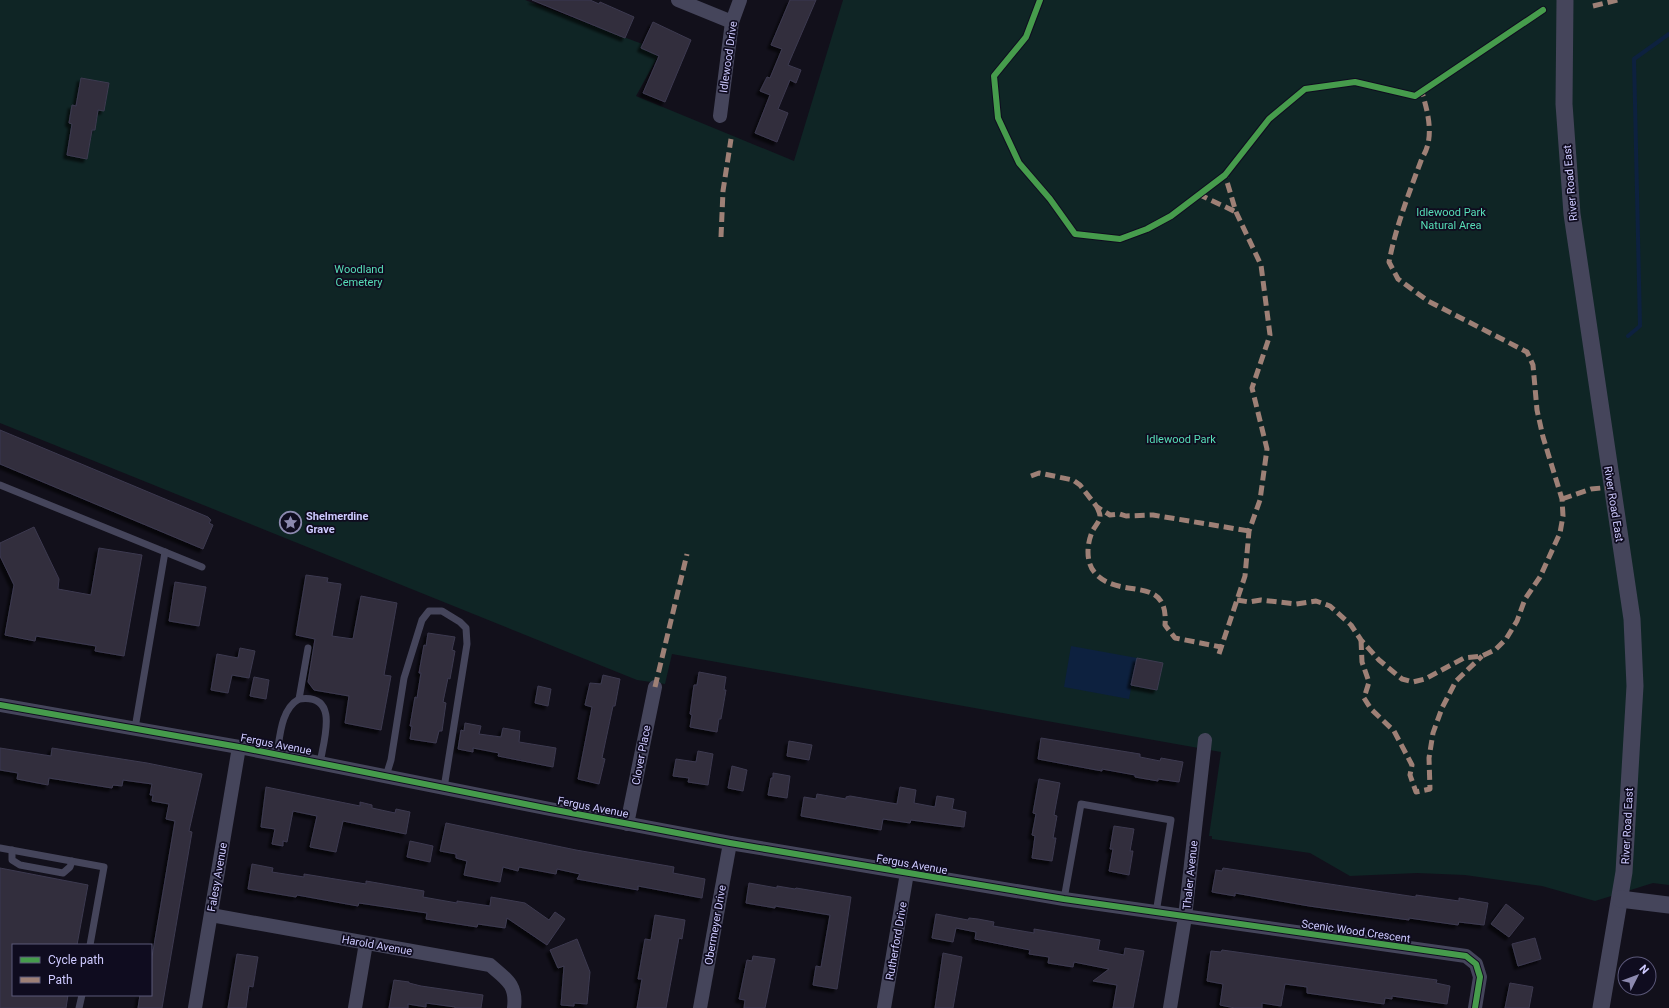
<svg xmlns="http://www.w3.org/2000/svg" width="1669" height="1008" font-family="Roboto,sans-serif">
<style>
.green{fill:#0f2525}
.water{fill:#0d213f}
.lines{fill:none;stroke-linecap:round;stroke-linejoin:round}
.stream{stroke:#0d213f;stroke-width:4}
.building{fill:#302d3e;stroke:#3d3a4f;filter:url(#shadow)}
.service{stroke:#45455b;stroke-width:7}
.minor{stroke:#45455b;stroke-width:14}
.tertiary{stroke:#45455b;stroke-width:17}
.quiet{stroke:#9e8076;stroke-width:5;stroke-dasharray:10 5;stroke-linecap:butt}
.cycleway-casing{stroke:#0f0c1f;stroke-width:8}
.cycleway{stroke:#469c4c;stroke-width:6}
.labels{text-anchor:middle;stroke-width:3.5;stroke-linejoin:round;paint-order:stroke}
.street-label{font-size:11px;fill:#cecaff;stroke:#0f0c1f}
.park-label{font-size:11px;fill:#57deb7;stroke:#0f0c1f}
.poi-label{font-size:11px;font-weight:bold;fill:#cecaff;stroke:#0f0c1f;text-anchor:start}
</style>
<defs>
<filter id="shadow"><feDropShadow dx="-3.5" dy="3.5" stdDeviation="1" flood-color="#0009"/></filter>
</defs>
<rect width="100%" height="100%" fill="#12101b"/>
<!-- green -->
<polygon class="green" points="0,0 525,0 661,51 636,96 794,161 843,0 1669,0 1669,885 1653,883 1595,901 1542,886 1465,875 1417,873 1350,876 1310,853 1212,839 1212,836 1209,836 1221,752 672,654 665,684 637,680 0,423"/>
<!-- water -->
<polygon class="water" points="1071,646 1137,658 1129,699 1064,687"/>
<g class="lines">
<!-- stream -->
<polyline class="stream" points="1628,336 1640,326 1634,59 1669,34"/>
</g>
<!-- building -->
<g class="building">
<polygon points="532,0 590,0 599,4 600,2 634,17 625,38"/>
<polygon points="790,0 816,0 788,65 801,70 796,83 790,80 778,109 788,113 777,142 755,133 770,95 760,91 767,77 770,78 782,49 771,45"/>
<polygon points="653,22 691,40 665,102 643,93 659,56 641,48"/>
<polygon points="81,78 109,83 104,111 98,110 95,130 92,130 87,159 67,155 72,124 69,123 72,105 76,106"/>
<polygon points="0,430 208,517 211,520 209,523 213,525 203,549 0,464"/>
<polygon points="34,527 59,579 58,589 91,595 99,548 142,555 124,656 95,651 96,646 36,636 35,641 5,635 14,585 0,556 0,543"/>
<polygon points="306,575 328,578 327,582 341,584 332,636 353,639 361,596 397,603 384,675 391,676 381,730 345,723 349,696 314,690 308,682 315,639 296,635"/>
<polygon points="175,582 206,587 199,626 169,621"/>
<polygon points="428,633 455,637 452,650 455,651 450,679 448,678 443,702 446,703 442,731 439,731 436,743 410,739 412,726 410,726 415,697 417,698 421,673 419,673 424,645 426,646"/>
<polygon points="240,648 255,651 249,678 232,675 228,693 211,690 217,654 238,658"/>
<polygon points="1137,658 1163,663 1157,690 1131,685"/>
<polygon points="699,672 726,677 724,690 726,690 721,719 719,719 717,732 690,727 692,715 690,714 694,685 697,685"/>
<polygon points="603,675 620,679 615,706 613,706 602,758 605,759 599,784 578,779 592,707 585,705 590,683 601,684"/>
<polygon points="254,677 269,680 266,699 250,696"/>
<polygon points="538,686 551,689 548,706 535,703"/>
<polygon points="465,723 481,726 479,734 501,737 503,728 520,731 519,742 556,748 553,767 498,756 499,753 473,748 473,752 458,749 461,730 464,731"/>
<polygon points="1041,738 1140,754 1140,757 1160,761 1161,758 1183,762 1179,782 1158,779 1158,781 1135,777 1135,775 1102,769 1102,771 1038,759"/>
<polygon points="789,741 812,745 809,760 787,756"/>
<polygon points="0,748 51,756 52,748 147,763 202,774 189,831 192,832 162,1008 138,1008 140,995 151,995 151,963 175,821 166,819 169,804 152,801 153,795 150,795 152,784 123,780 122,786 113,785 112,788 49,778 48,785 17,779 18,773 0,770"/>
<polygon points="698,751 713,754 708,785 688,782 689,778 673,776 676,759 696,762"/>
<polygon points="732,766 747,770 743,791 728,788"/>
<polygon points="773,773 790,776 787,798 768,795 771,778 773,778"/>
<polygon points="1039,779 1060,783 1054,815 1057,816 1053,838 1056,838 1052,861 1032,858 1035,836 1032,835 1036,814 1033,813"/>
<polygon points="266,787 360,806 360,802 372,805 372,808 395,813 396,809 410,812 406,834 343,821 336,852 310,847 317,816 293,811 287,842 283,841 283,846 272,844 275,829 261,827"/>
<polygon points="900,787 916,790 914,803 935,807 937,796 954,799 952,809 966,812 964,827 911,820 910,823 883,819 881,830 801,816 804,797 816,799 817,794 846,799 846,797 850,796 897,804"/>
<polygon points="446,823 576,850 674,867 673,873 705,879 702,898 638,886 638,890 577,879 580,874 557,869 556,874 519,867 518,871 503,867 500,882 464,875 467,861 456,858 456,854 440,851"/>
<polygon points="1114,826 1134,829 1130,851 1133,851 1129,875 1109,871 1113,849 1110,849"/>
<polygon points="410,841 433,846 430,862 407,857"/>
<polygon points="252,864 273,868 272,872 304,877 304,874 366,884 366,881 424,891 423,897 457,903 457,901 490,906 491,897 525,903 549,920 555,912 565,919 547,945 507,918 505,928 478,924 477,927 426,919 427,913 359,903 358,906 297,895 296,897 248,889"/>
<polygon points="0,868 88,885 77,945 13,945 13,995 68,995 66,1008 0,1008"/>
<polygon points="1223,868 1416,897 1416,895 1459,901 1459,898 1488,903 1484,925 1459,922 1458,925 1409,918 1409,920 1309,906 1235,893 1235,896 1212,892 1216,870 1222,871"/>
<polygon points="749,883 777,888 777,886 795,889 796,888 851,897 837,989 813,985 816,966 821,967 830,915 775,906 775,908 746,903"/>
<polygon points="1506,904 1524,918 1509,937 1491,924"/>
<polygon points="936,914 968,920 969,918 978,919 994,922 993,926 1034,933 1034,929 1100,940 1098,950 1124,955 1125,948 1144,951 1133,1008 1113,1008 1117,985 1093,981 1109,969 1074,962 1073,967 1048,963 1049,957 1029,954 1030,950 975,939 976,932 956,928 953,942 932,938"/>
<polygon points="655,915 685,920 682,939 679,938 666,1008 637,1008 642,979 638,979 645,939 651,940"/>
<polygon points="1535,938 1541,959 1518,966 1512,944"/>
<polygon points="577,939 590,972 587,1004 574,1003 574,1006 561,1005 564,966 558,968 550,950"/>
<polygon points="1222,950 1437,980 1436,983 1450,986 1447,1004 1392,996 1392,999 1385,998 1384,1004 1307,993 1307,987 1285,984 1281,1006 1262,1003 1262,1008 1235,1008 1220,1005 1223,984 1207,981 1211,951 1221,952"/>
<polygon points="943,953 962,957 953,1008 935,1008"/>
<polygon points="237,954 258,957 253,987 249,986 246,1008 228,1008"/>
<polygon points="753,956 775,959 765,1008 744,1008 745,1000 739,999 747,960 752,961"/>
<polygon points="394,980 409,982 409,983 421,986 483,995 481,1008 455,1008 455,1007 426,1003 426,1007 408,1004 408,1008 389,1008"/>
<polygon points="1510,983 1533,987 1529,1008 1505,1008"/>
</g>
<g class="lines">
<!-- service -->
<g class="service">
<polyline points="0,485 202,567"/>
<path d="M308 648 299 699C340 693 324 739 320 763"/>
<polyline points="135,728 165,552"/>
<path d="M277 754C280 736 281 709 299 699"/>
<polyline points="386,776 391,760 404,678 422,620 429,611 442,611 460,622 466,628 467,644 444,788"/>
<polyline points="0,848 104,867 90,945"/>
<polyline points="12,850 12,860 20,865 63,873 70,867 72,861"/>
<polyline points="1064,899 1081,804 1171,820 1156,913"/>
<polyline points="79,1008 82,995"/>
</g>
<!-- minor -->
<g class="minor">
<polyline points="678,0 732,22"/>
<polyline points="720,116 732,22 740,0"/>
<polyline points="0,705 239,747 550,809 730,843 1064,899 1466,956 1476,964 1480,977 1475,1008"/>
<polyline points="627,824 655,687"/>
<path d="M211 915 490 965C506 979 517 984 514 1008"/>
<polyline points="195,1008 239,747"/>
<polyline points="355,1008 366,943"/>
<polyline points="700,1008 730,843"/>
<polyline points="884,1008 907,873"/>
<polyline points="1170,1008 1185,917 1205,740"/>
</g>
<!-- tertiary -->
<g class="tertiary">
<polyline points="1565,0 1564,104 1572,214 1632,619 1635,686 1624,872 1601,1008"/>
<polyline points="1620,899 1669,905"/>
</g>
<!-- quiet -->
<g class="quiet">
<polyline points="1593,6 1618,0"/>
<polyline points="1198,194 1236,212"/>
<polyline points="721,237 723,191 731,139"/>
<polyline points="1031,476 1039,473 1073,480 1080,485 1097,507 1110,515 1120,514 1126,516 1153,515 1249,531"/>
<polyline points="1562,499 1591,489 1612,487"/>
<path d="M1097 507C1098 510 1100 513 1100 516 1100 521 1096 525 1093 530 1087 542 1085 562 1095 573 1120 601 1169 573 1165 625L1175 638 1221 647"/>
<path d="M1237 600 1249 602 1261 600 1296 604 1316 601 1330 606 1351 625 1361 640 1379 660 1402 679 1413 682 1425 679 1464 658 1482 656 1495 650 1506 639 1517 621 1525 599 1540 577 1560 533 1563 516 1562 499 1543 437 1537 410 1533 365 1527 352 1428 301 1398 279 1389 262C1396 226 1409 193 1422 158 1435 138 1428 113 1422 92"/>
<polyline points="1361,640 1362,662 1369,682 1364,698 1371,709 1394,731 1412,765 1410,775 1416,792 1430,789 1429,758 1433,733 1442,708 1456,681 1482,656"/>
<polyline points="1219,654 1245,576 1249,531 1260,500 1267,449 1252,388 1270,335 1261,265 1236,212 1225,175"/>
<polyline points="655,687 687,554"/>
</g>
<defs>
<g id="cycleway">
<polyline points="1040,0 1026,37 994,76 998,118 1019,163 1050,199 1075,234 1120,239 1147,229 1171,216 1225,175 1269,119 1305,89 1355,82 1415,96 1543,10"/>
<polyline points="0,705 239,747 550,809 730,843 1064,899 1466,956 1476,964 1480,977 1475,1008"/>
</g>
</defs>
<!-- cycleway casing -->
<use href="#cycleway" class="cycleway-casing"/>
<!-- cycleway -->
<use href="#cycleway" class="cycleway"/>
</g>
<!-- icons -->
<defs>
<symbol id="sight-ring" viewBox="-11 -11 22 22"><circle r="9.5" fill="#0f0c1f" stroke="#8c89af" stroke-width="1.5"/><path d="M0-6L1.8-2.2L6-1.7L2.9 1.2L3.7 5.4L0 3.3L-3.7 5.4L-2.9 1.2L-6-1.7L-1.8-2.2Z" fill="#8c89af"/></symbol>
</defs>
<g fill-rule="evenodd">
<use href="#sight-ring" x="278" y="510" width="25" height="25"/>
</g>
<g class="labels">
<!-- street labels -->
<g class="street-label">
<text transform="translate(728 57) rotate(-82)" y="4">Idlewood Drive</text>
<text transform="translate(1570 183) rotate(-95)" y="4">River Road East</text>
<text transform="translate(1614 504) rotate(81)" y="4">River Road East</text>
<text transform="translate(276 744) rotate(11)" y="4">Fergus Avenue</text>
<text transform="translate(641 755) rotate(-79)" y="4">Clover Place</text>
<text transform="translate(593 807) rotate(11)" y="4">Fergus Avenue</text>
<text transform="translate(1627 826) rotate(-87)" y="4">River Road East</text>
<text transform="translate(912 864) rotate(10)" y="4">Fergus Avenue</text>
<text transform="translate(1190 875) rotate(-84)" y="4">Thaler Avenue</text>
<text transform="translate(217 877) rotate(-80)" y="4">Falesy Avenue</text>
<text transform="translate(715 925) rotate(-80)" y="4">Obermeyer Drive</text>
<text transform="translate(1356 931) rotate(8)" y="4">Scenic Wood Crescent</text>
<text transform="translate(896 941) rotate(-80)" y="4">Rutherford Drive</text>
<text transform="translate(377 945) rotate(10)" y="4">Harold Avenue</text>
</g>
<!-- park labels -->
<g class="park-label">
<text x="1451" y="216">Idlewood Park<tspan x="1451" dy="13">Natural Area</tspan></text>
<text x="359" y="273">Woodland<tspan x="359" dy="13">Cemetery</tspan></text>
<text x="1181" y="443">Idlewood Park</text>
</g>
<!-- poi labels -->
<g class="poi-label">
<text x="306" y="520">Shelmerdine<tspan x="306" dy="13">Grave</tspan></text>
</g>
</g>
<!-- legend -->
<rect x="12" y="944" width="140" height="52" fill="#0f0c1f" stroke="#5b5879"/>
<rect x="20" y="957" width="20" height="6" fill="#469c4c" stroke="#5b5879"/>
<text x="48" y="964" font-size="12" fill="#cecaff">Cycle path</text>
<rect x="20" y="977" width="20" height="6" fill="#9e8076" stroke="#5b5879"/>
<text x="48" y="984" font-size="12" fill="#cecaff">Path</text>
<!-- north arrow -->
<g transform="translate(1637 976) rotate(48)"><circle r="19" fill="#0f0c1f" stroke="#5b5879"/>
<path d="M0-3L7 15L0 10L-7 15Z" fill="#8c89af"/>
<text y="-6" font-size="11" font-weight="bold" text-anchor="middle" fill="#cecaff">N</text>
</g>
</svg>
